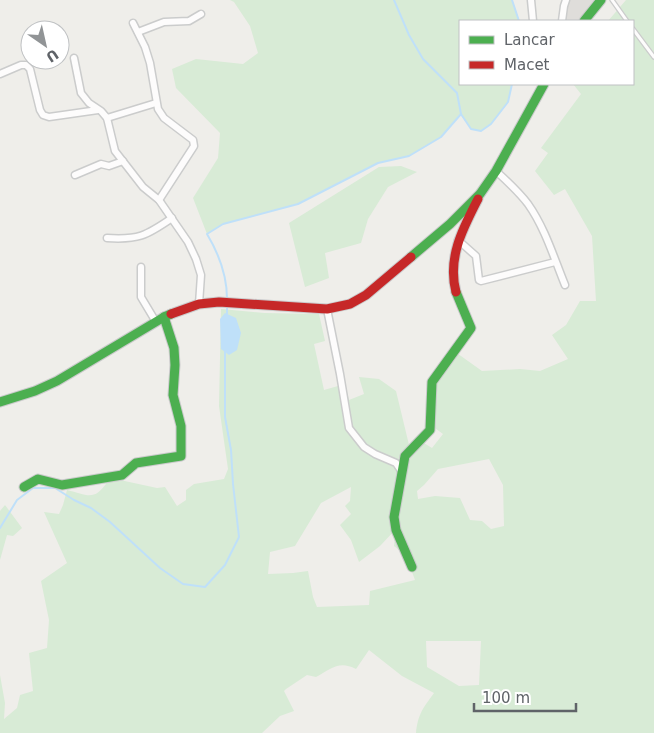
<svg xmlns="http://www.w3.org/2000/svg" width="654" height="733" font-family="'DejaVu Sans',sans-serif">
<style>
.industrial{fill:#dfddda}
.green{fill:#d8ebd6;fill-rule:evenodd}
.water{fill:#bfe0f9}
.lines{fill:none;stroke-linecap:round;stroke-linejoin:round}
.stream{stroke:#bfe0f9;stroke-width:2}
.lane-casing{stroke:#cbcccc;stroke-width:5.5}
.street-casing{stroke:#cbcccc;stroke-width:9}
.fast-casing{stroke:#cacacb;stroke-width:11}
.jam-casing{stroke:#cacacb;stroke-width:11}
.lane{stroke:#fdfcfc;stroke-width:3}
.street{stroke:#fdfcfc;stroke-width:6}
.fast{stroke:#4caf50;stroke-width:9}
.jam{stroke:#c62828;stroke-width:9}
</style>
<rect width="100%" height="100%" fill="#efeeea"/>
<!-- industrial -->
<polygon class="industrial" points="563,0 602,0 585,21 565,21"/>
<!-- green -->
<g class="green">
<polygon points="230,0 512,0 519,21 460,21 460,84 512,84 508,102 491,124 481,131 471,129 460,114 441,137 409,156 378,163 298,204 223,224 207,234 193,198 218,158 220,133 176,88 172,69 196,59 243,64 258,53 250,26 234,2"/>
<path d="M626 0H654V733H416C418 714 423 708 434 693L402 676 369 650 356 669C339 660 331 669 316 677L307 675 286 689 284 691 294 711 280 716 262 733H0V675L5 703 4 719 17 708 20 695 33 691 29 653 47 648 49 620 41 581 67 563 44 512 59 514 63 505 67 490C88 495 94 502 108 481L120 480 157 488 165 487 177 506 186 500V490L194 484 224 479 228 469 219 406 221 309 264 313 319 314 325 341 314 344 324 390 345 384 349 400 364 394 359 377 379 379 396 391 410 449 419 440 432 448 443 434 428 423 429 386 454 351 482 371 520 369 540 371 568 359 552 335 566 325 580 301H596L592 236 565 189 554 195 535 171 548 153 541 148 581 94 573 84H633V21H608ZM489 459 503 485 504 526 491 529 482 521 470 520 460 498 435 496 418 499 417 491 424 485 438 469ZM351 487 350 501 345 506 351 514 340 525 351 540 359 562 380 546 396 529 394 546 406 556 415 580 370 591 369 605 317 607 313 597 308 571 293 573 268 574 270 552 295 546 321 503ZM426 641H481L479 685 459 686 427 667Z"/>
<polygon points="401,166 417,172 388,187 368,219 361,243 325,253 329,278 305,287 289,223 379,167"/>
<polygon points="5,505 22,528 13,536 7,535 0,560 0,511"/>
</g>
<!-- water -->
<polygon class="water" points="225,313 236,318 241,333 237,350 229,355 221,349 220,319"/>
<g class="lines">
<!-- stream -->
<g class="stream">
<polyline points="394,0 409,35 423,59 457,93 461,114 471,129 481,131 491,124 508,102 512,84"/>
<polyline points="512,0 519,21"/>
<path d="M227 299C227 275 219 254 207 234L223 224 298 204 378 163 409 156 441 137 461 114"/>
<polyline points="227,306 227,316"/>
<polyline points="0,528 17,500 33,488 55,488 74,500 91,508 110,522 160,568 183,584 205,587 225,565 239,537 233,484 231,450 225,417 225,351"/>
</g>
<defs>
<g id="lane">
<polyline points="612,0 627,21"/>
<polyline points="633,29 654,57"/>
</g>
<g id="street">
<polyline points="531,0 533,21"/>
<polyline points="562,21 564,6 566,0"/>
<polyline points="133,23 145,47 150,63 158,109 164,118 193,140 194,146 159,200"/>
<polyline points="138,32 164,22 189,21 201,14"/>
<polyline points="74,58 81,93 89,103 101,111 107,118 115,151 143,187 159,200 188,242 196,259 201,275 199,304"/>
<polyline points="0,74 21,65 26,65 30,69 40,110 43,115 49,117 98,110"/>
<polyline points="107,118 156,103"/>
<path d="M496 171C507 181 519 192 528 204 545 228 554 258 565 285"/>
<polyline points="75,175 101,164 109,166 123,161"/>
<path d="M107 238C138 240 146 236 172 218"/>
<polyline points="458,240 476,256 479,280 481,281 555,262"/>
<polyline points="141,267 141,297 156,322"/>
<polyline points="327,309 340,374 349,428 364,447 375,454 396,463 402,472"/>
</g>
<g id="fast">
<polyline points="584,21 601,0"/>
<polyline points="411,257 450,224 480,194 496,171 544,84"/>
<polyline points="0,402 35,391 57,381 164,317 171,314"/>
<polyline points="24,487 38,479 62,485 122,475 136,463 181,456 181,426 173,395 175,365 174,348 164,317"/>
<polyline points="412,567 396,530 394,517 405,456 430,430 432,382 471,328 456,292"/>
</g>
<g id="jam">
<path d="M456 292C447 258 463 228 478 199"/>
<polyline points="171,314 199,304 219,302 327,309 350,304 366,295 411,257"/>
</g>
</defs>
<!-- lane casing -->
<use href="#lane" class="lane-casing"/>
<!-- street casing -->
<use href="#street" class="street-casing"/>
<!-- fast casing -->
<use href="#fast" class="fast-casing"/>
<!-- jam casing -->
<use href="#jam" class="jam-casing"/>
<!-- lane -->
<use href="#lane" class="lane"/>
<!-- street -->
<use href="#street" class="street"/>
<!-- fast -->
<use href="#fast" class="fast"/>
<!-- jam -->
<use href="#jam" class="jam"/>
</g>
<!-- legend -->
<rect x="459" y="20" width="175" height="65" fill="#ffffff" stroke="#bfc1c3"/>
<rect x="469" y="36" width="25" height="8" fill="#4caf50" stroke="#bfc1c3"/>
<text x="504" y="45" font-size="15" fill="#5f6368">Lancar</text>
<rect x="469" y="61" width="25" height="8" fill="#c62828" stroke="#bfc1c3"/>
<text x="504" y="70" font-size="15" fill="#5f6368">Macet</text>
<!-- north arrow -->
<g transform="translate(45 45) rotate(146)"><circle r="24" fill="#ffffff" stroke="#bfc1c3"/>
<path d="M0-4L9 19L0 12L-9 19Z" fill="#919496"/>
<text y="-8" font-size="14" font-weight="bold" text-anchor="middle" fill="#5f6368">U</text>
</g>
<!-- scale -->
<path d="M474 703v8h102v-8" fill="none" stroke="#5f6368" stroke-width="2.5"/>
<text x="482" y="703" font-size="15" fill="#5f6368" stroke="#ffffff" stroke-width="4" paint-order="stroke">100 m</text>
</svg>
